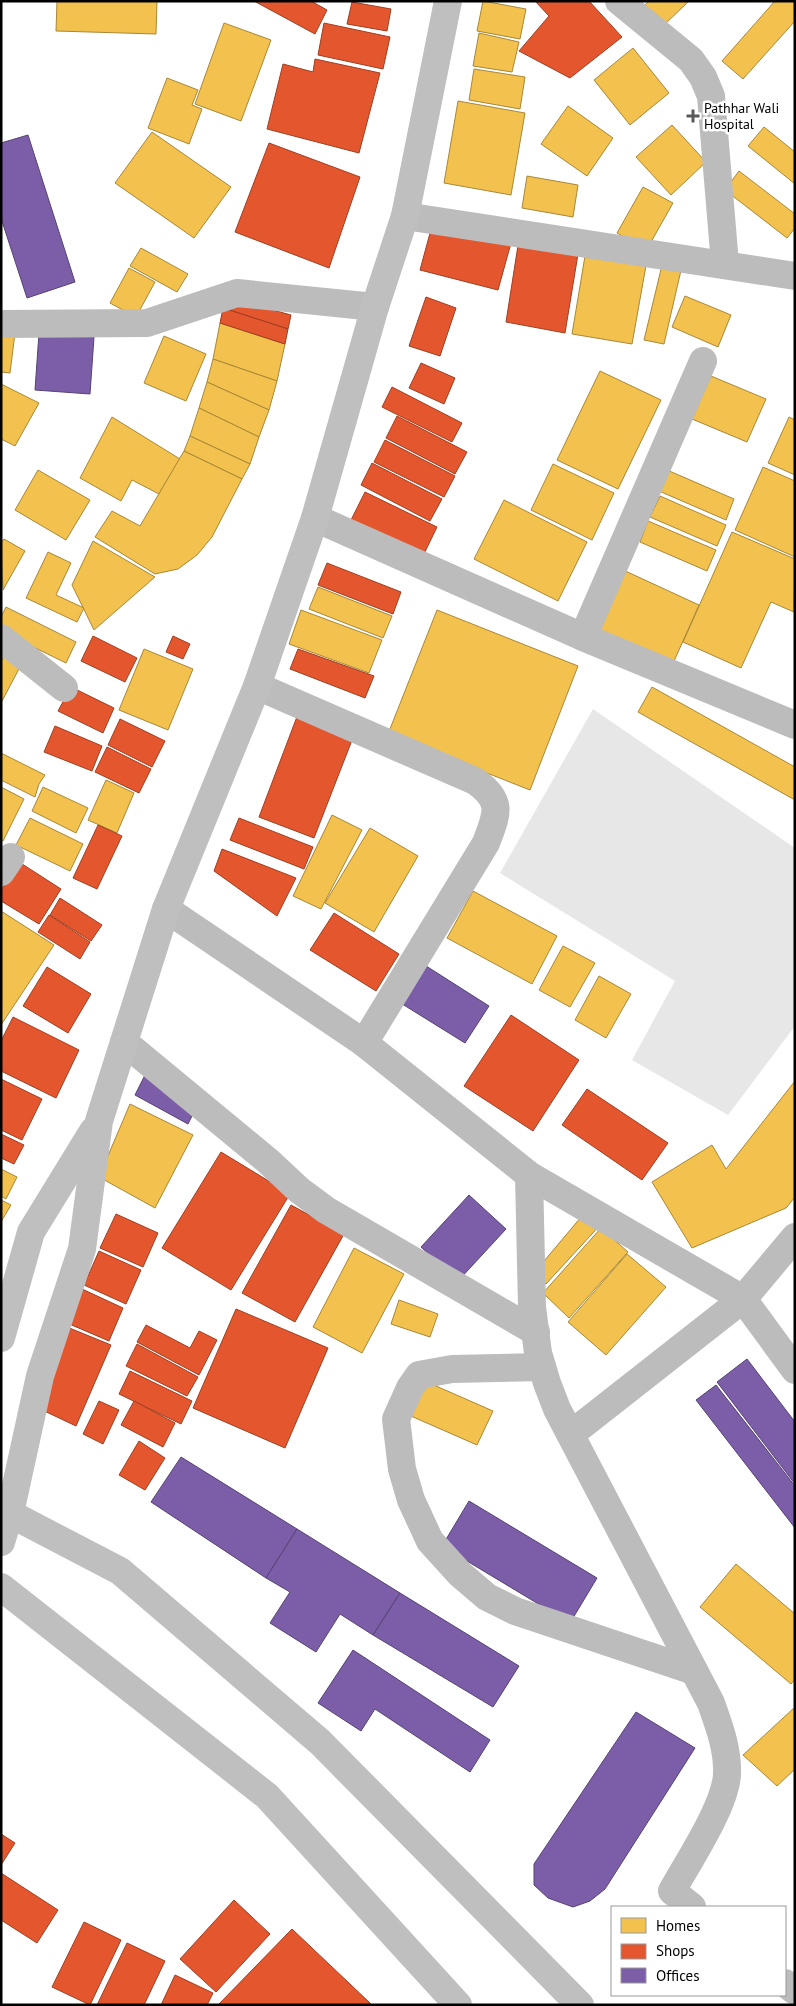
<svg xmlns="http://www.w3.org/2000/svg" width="796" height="2006" font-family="'PT Sans',sans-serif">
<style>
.green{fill:#e7e7e7}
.homes{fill:#f2c14e;stroke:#a98737}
.shops{fill:#e4572e;stroke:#a03d20}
.offices{fill:#7b5ea7;stroke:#564275}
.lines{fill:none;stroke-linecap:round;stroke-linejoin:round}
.street{stroke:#bcbcbc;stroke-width:28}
.secondary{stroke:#bfbfbf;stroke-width:28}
.poi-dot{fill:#595959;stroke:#fff;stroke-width:2}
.labels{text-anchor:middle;stroke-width:5;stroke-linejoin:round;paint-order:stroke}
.poi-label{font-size:14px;fill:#000;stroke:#fff;text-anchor:start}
</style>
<rect width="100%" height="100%" fill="#fff"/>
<!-- green -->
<polygon class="green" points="593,709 795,848 795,1026 728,1115 632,1060 675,981 500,873"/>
<!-- homes -->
<g class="homes">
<polygon points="57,1 157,1 156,34 56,31"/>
<polygon points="483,1 526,9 520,39 477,31"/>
<polygon points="649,1 689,1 663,26 644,6"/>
<polygon points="775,1 795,1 795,21 743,79 722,61"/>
<polygon points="224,23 271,40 241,121 195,104"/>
<polygon points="479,33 519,42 512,72 473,66"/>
<polygon points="633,48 669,93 630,125 594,80"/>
<polygon points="474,69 525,77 520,109 469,100"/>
<polygon points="167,78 198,90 192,105 202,109 189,144 148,128"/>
<polygon points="458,101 525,113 511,195 444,183"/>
<polygon points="568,106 613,138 587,176 541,144"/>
<polygon points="672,125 706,162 671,195 636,157"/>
<polygon points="764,127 795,152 795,184 748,146"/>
<polygon points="152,132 231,187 194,238 115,183"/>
<polygon points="739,171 795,214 795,228 787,238 725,190"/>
<polygon points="527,176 578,185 573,217 522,208"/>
<polygon points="643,187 673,203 647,249 617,233"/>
<polygon points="141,248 188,274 177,292 130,266"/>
<polygon points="586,250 647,260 632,344 572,334"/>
<polygon points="663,261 682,266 664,344 644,340"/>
<polygon points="129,268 155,282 136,317 110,303"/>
<polygon points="685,296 731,315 718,347 672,327"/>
<polygon points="220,323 285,344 277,381 213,359"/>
<polygon points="1,332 15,333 10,373 1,372"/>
<polygon points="164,336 206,354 186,401 144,383"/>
<polygon points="213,359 277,381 269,410 207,382"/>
<polygon points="600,371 661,400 618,489 557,460"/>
<polygon points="711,376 766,399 747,442 692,419"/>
<polygon points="207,382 269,410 259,437 199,408"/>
<polygon points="1,384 39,403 15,446 1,439"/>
<polygon points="199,408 259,437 250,464 190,436"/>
<polygon points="112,417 180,459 159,494 132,480 121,501 80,478"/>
<polygon points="789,417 795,420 795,475 768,463"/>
<polygon points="190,436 250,464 242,479 184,451"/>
<polygon points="184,451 242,479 212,537 197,555 178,569 155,574 95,537 112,511 140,526"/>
<polygon points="553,464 614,493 592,540 531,510"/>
<polygon points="763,467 795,481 795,557 735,530"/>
<polygon points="38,470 90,500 66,540 15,510"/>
<polygon points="667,470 734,499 726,520 659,491"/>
<polygon points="660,496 726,525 717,546 650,517"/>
<polygon points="504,500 587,542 558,601 474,559"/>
<polygon points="648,521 716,550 707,571 640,542"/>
<polygon points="732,532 795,559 794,612 771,602 741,668 683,642"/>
<polygon points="4,539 25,551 3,590 1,543"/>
<polygon points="93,541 155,577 94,630 72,585"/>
<polygon points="48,552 71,563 56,595 84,608 77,622 26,598"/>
<polygon points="621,569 699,605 671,668 592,632"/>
<polygon points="318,587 392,616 383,638 309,609"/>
<polygon points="6,607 76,642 66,663 1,631 1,617"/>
<polygon points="301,610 382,640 369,673 289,644"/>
<polygon points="437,610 578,666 530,790 388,734"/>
<polygon points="144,649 193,669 168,730 119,710"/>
<polygon points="4,656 21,665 1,703 1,661"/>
<polygon points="652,687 795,767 795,800 638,712"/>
<polygon points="1,753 45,775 39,784 35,797 1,780"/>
<polygon points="106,780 134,793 117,833 88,820"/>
<polygon points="1,787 24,799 3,841 1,840"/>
<polygon points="43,787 88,808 76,833 32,811"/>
<polygon points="332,815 362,830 321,909 293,896"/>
<polygon points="30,818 83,844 70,871 16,845"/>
<polygon points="370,828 418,856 374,932 325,903"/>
<polygon points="473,891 557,936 532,984 447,938"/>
<polygon points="1,911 54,945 1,1025"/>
<polygon points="563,946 595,963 570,1007 539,990"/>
<polygon points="599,976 631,994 606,1038 575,1020"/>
<polygon points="795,1081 795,1197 786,1208 692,1248 652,1182 712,1145 726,1169"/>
<polygon points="130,1104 193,1135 155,1208 99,1177"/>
<polygon points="1,1169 17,1177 6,1199 1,1196"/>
<polygon points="1,1200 11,1205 1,1222"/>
<polygon points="587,1210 602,1223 546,1284 534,1273"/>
<polygon points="601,1228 628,1252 569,1318 543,1293"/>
<polygon points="354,1248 404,1274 362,1353 313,1327"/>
<polygon points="627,1254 666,1287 606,1355 568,1322"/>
<polygon points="399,1300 438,1314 430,1337 391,1324"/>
<polygon points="420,1379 493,1411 477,1445 404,1413"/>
<polygon points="736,1564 795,1614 795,1679 791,1684 700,1607"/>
<polygon points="795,1707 795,1769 777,1786 743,1755"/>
</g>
<!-- shops -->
<g class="shops">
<polygon points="254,1 311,1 327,10 315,34"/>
<polygon points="535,1 589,1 622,37 570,78 519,51 549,16"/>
<polygon points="352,2 391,9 387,31 347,24"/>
<polygon points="324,23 390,37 383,69 318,55"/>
<polygon points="315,59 380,73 359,153 267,129 283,64 313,72"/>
<polygon points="269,143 360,177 329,268 235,232"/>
<polygon points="433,222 511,243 498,290 420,270"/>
<polygon points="519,239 579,248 565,333 506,322"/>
<polygon points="226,297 291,315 288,329 223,308"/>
<polygon points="426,297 456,308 440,356 409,346"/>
<polygon points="223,308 288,329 285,344 220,323"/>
<polygon points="421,363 455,378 444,404 409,388"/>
<polygon points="392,387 462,423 452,442 382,407"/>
<polygon points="397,416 467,452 455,474 386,438"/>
<polygon points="385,440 455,476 444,497 374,462"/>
<polygon points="372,463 442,499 430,521 361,485"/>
<polygon points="365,492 437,527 421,560 349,524"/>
<polygon points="327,563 401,592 393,614 318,585"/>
<polygon points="93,636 137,658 125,682 81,661"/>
<polygon points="173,636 190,644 183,659 166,652"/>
<polygon points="298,649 374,676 365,698 290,669"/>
<polygon points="71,687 114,708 103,733 58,711"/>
<polygon points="298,714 354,735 314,838 259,817"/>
<polygon points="120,719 165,741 152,767 108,745"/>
<polygon points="55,726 102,746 92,771 44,752"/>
<polygon points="107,747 151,769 139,793 95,772"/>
<polygon points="239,818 313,847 304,869 230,840"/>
<polygon points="98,825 122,836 97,889 73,878"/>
<polygon points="222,849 296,878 277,916 214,871"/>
<polygon points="19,862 61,889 39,924 1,901 1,890"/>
<polygon points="60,898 102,925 91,941 50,915"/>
<polygon points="334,913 399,954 376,991 310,950"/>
<polygon points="49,915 90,942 80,959 38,932"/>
<polygon points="47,967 91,994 68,1033 23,1006"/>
<polygon points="511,1015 579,1060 533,1131 464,1086"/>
<polygon points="13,1017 79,1050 56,1098 1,1071 1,1041"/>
<polygon points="1,1079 42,1099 22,1140 1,1130"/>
<polygon points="587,1089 668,1143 642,1180 562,1125"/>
<polygon points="1,1134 24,1145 14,1164 1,1158"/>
<polygon points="221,1152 290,1194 231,1290 162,1248"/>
<polygon points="291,1205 344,1234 295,1322 242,1293"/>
<polygon points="116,1214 158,1233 143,1267 100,1248"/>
<polygon points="99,1251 141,1270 126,1304 84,1285"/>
<polygon points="82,1289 123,1308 109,1341 67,1323"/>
<polygon points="236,1309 328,1348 285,1448 193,1408"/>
<polygon points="146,1325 190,1348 199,1331 217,1340 199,1375 137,1342"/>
<polygon points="67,1327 111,1345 76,1426 38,1408"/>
<polygon points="137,1344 198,1377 187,1396 126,1366"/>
<polygon points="130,1371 192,1401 181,1424 119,1394"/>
<polygon points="99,1401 119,1410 103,1444 83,1434"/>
<polygon points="134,1401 175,1423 163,1447 121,1425"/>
<polygon points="139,1441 165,1458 145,1490 119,1475"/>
<polygon points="1,1834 15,1843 1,1865"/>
<polygon points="1,1873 58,1910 37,1943 1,1920"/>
<polygon points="234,1900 270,1934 216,1992 180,1959"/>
<polygon points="84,1922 121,1940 90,2005 52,1987"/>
<polygon points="292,1929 370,2003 371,2005 218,2005"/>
<polygon points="127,1943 165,1961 144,2005 97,2005"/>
<polygon points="175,1975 213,1993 207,2005 161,2005"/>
</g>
<!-- offices -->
<g class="offices">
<polygon points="28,135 75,282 27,298 1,218 1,143"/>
<polygon points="39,333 94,337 90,394 35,390"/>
<polygon points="423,964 489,1006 465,1043 399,1002"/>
<polygon points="147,1071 196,1108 188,1124 135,1095"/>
<polygon points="469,1195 506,1229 458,1281 421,1247"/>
<polygon points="747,1359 795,1422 795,1484 717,1382"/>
<polygon points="716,1385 795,1486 795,1528 696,1400"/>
<polygon points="181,1457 297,1529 266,1578 151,1502"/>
<polygon points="469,1501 597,1578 570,1623 442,1546"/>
<polygon points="297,1529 400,1593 373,1635 340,1614 316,1652 270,1623 290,1592 266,1578"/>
<polygon points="400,1593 519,1666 493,1707 373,1635"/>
<polygon points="353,1650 490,1740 470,1772 375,1709 361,1731 318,1703"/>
<polygon points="636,1712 695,1748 605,1889 590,1901 573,1907 548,1898 534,1885 534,1864"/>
</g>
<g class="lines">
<!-- street -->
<g class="street">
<polyline points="619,1 691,60 703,77 711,96 725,264"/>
<polyline points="405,216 795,276"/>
<polyline points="1,324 147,323 237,293 375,307"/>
<polyline points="315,518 583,637 795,725"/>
<polyline points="583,637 703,361"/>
<polyline points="1,638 64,688"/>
<path d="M257 686 475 781C504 801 497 814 486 843L364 1043"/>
<polyline points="1,872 11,857"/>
<polyline points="166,909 364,1043 529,1175 743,1299 795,1370"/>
<polyline points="124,1042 268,1161 299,1190 326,1210 536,1332"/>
<path d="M529 1175 532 1307 538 1353 547 1383 557 1409 711 1703C719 1726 728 1749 727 1774 726 1805 688 1862 672 1891L692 1907"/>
<polyline points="542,1367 452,1369 419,1375 410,1388 396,1419 402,1469 411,1500 430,1541 460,1574 487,1597 515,1611 694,1671"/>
<polyline points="571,1434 743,1299 795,1237"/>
<polyline points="785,1983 795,1991"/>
</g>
<!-- secondary -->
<g class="secondary">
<polyline points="1,1338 31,1232 93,1131"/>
<polyline points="1,1509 120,1571 320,1742 580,2005"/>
<polyline points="1,1542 10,1513 40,1376 82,1249 99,1121 166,909 257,686 315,518 375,307 405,216 448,1"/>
<polyline points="1,1587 267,1796 458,2005"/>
</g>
</g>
<!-- markers -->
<path class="poi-dot" d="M690.5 108.5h5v5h5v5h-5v5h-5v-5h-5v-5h5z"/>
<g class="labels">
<!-- poi labels -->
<g class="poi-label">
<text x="704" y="113">Pathhar Wali<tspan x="704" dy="16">Hospital</tspan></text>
</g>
</g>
<!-- border -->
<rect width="796" height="2006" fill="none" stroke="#000000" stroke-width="5"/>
<!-- legend -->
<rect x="611" y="1906" width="175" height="90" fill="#ffffff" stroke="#999999"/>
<rect x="621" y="1918" width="25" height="15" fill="#f2c14e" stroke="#999999"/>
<text x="656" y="1931" font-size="15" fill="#000000">Homes</text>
<rect x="621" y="1944" width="25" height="15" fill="#e4572e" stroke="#999999"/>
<text x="656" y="1956" font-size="15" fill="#000000">Shops</text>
<rect x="621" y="1968" width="25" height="15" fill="#7b5ea7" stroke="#999999"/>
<text x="656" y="1981" font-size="15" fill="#000000">Offices</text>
</svg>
